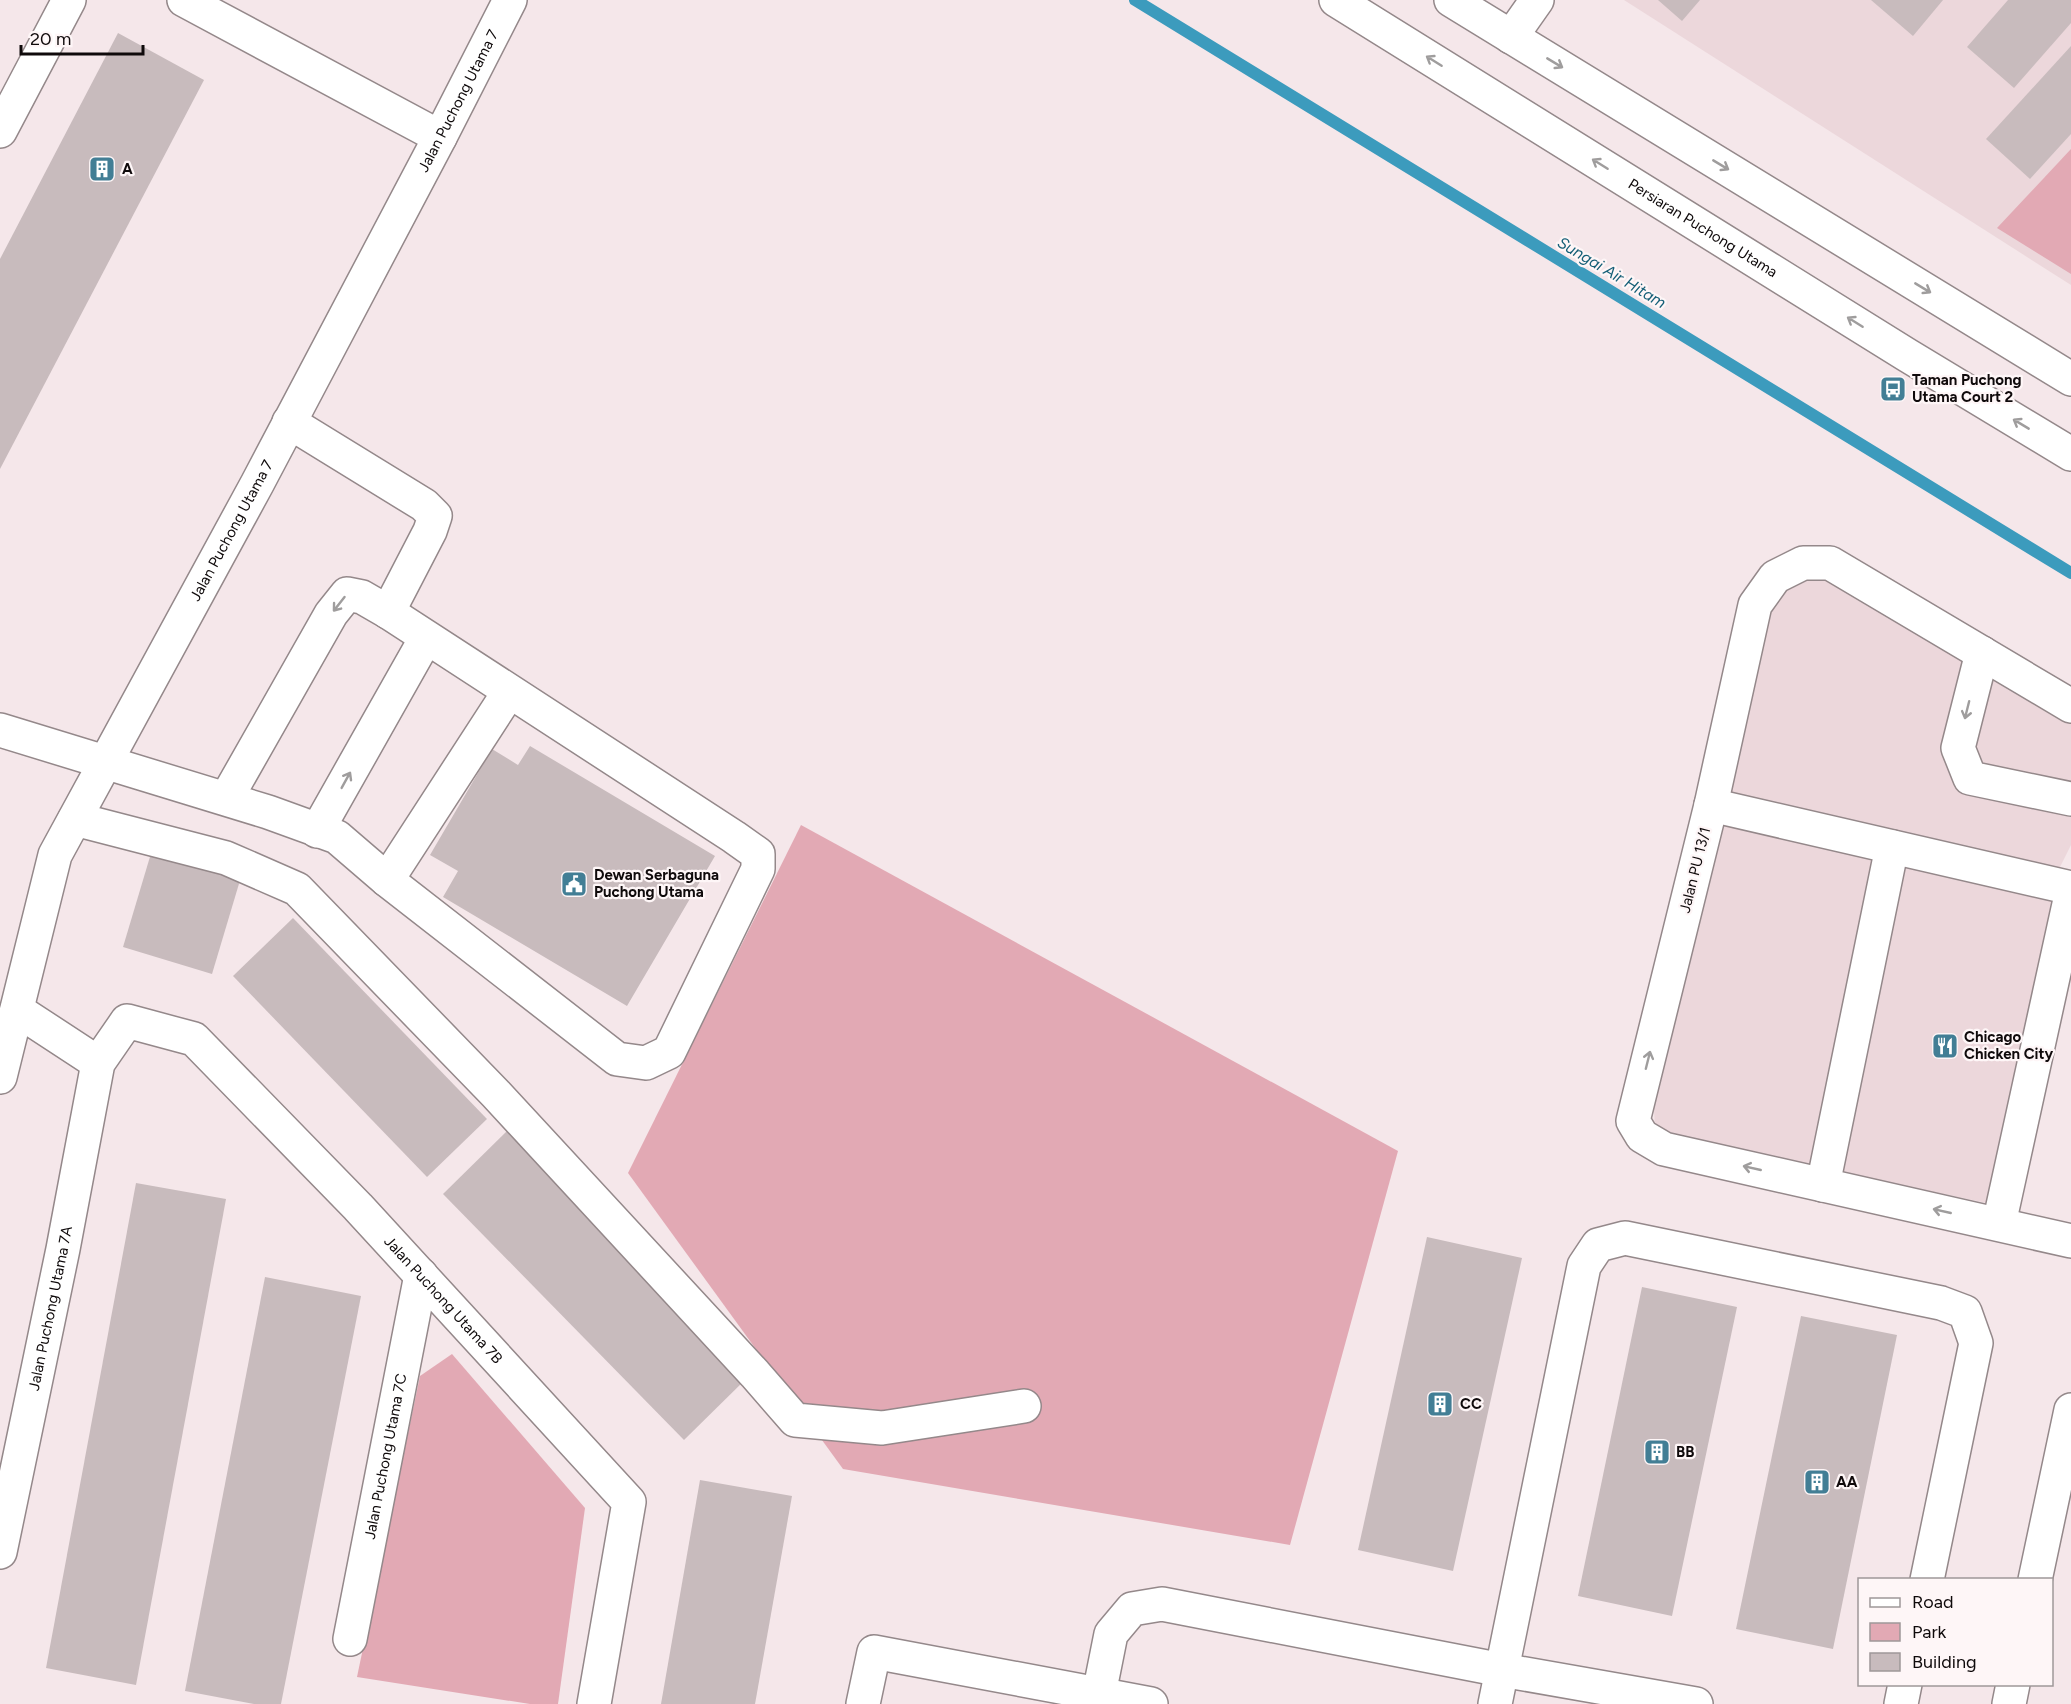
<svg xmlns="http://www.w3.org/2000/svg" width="2071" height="1704" font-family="Figtree,sans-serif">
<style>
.built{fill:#ecd7db}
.green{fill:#e2a9b4}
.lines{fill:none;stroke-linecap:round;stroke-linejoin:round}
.stream{stroke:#3c9bbd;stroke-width:12}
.building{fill:#c8bbbd}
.minor-casing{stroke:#94888a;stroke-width:36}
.minor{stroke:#fff;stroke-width:33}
.oneway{stroke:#9f9d9d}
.labels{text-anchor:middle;stroke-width:4.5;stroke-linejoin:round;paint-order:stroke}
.street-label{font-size:15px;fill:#0f0a0b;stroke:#fef6f7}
.poi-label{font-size:15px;font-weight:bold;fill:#0f0a0b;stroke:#fef6f7;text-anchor:start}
.water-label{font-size:16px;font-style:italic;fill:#155f77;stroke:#fef6f7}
</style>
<rect width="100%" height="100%" fill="#f5e7ea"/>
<!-- built -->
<g class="built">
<polygon points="1624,0 2071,0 2071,285"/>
<polygon points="1811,578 1824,580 2071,723 2071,845 2059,869 1987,1203 1673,1138 1655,1129 1654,1109 1768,618 1783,590"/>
</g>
<!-- green -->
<g class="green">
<polygon points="2071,149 2071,274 1997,228"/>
<polygon points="801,825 1398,1151 1290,1545 843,1469 628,1173"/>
<polygon points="452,1354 585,1508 558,1704 530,1704 357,1677 420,1376"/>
</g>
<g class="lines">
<!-- stream -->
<polyline class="stream" points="1135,0 2071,573"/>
</g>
<!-- building -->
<g class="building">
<polygon points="1658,0 1700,0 1682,21"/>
<polygon points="1871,0 1943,0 1913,36"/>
<polygon points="2008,0 2071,0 2071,23 2014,88 1967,47"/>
<polygon points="118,33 204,80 0,469 0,259"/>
<polygon points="2071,46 2071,134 2030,179 1986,139"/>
<polygon points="530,746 715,856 627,1006 443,897 458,871 430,855 492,749 518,765"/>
<polygon points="152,850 241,877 212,974 123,947"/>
<polygon points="293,918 487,1119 427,1177 233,976"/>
<polygon points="507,1131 748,1377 684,1440 443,1194"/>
<polygon points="136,1183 226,1199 136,1685 46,1668"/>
<polygon points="1427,1237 1522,1258 1453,1571 1358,1550"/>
<polygon points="265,1277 361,1296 281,1704 254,1704 185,1691"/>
<polygon points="1642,1287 1737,1307 1672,1616 1578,1596"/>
<polygon points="1801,1316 1897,1335 1833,1649 1736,1629"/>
<polygon points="700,1480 792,1496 755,1704 661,1704"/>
</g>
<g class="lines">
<defs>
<g id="minor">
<polyline points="184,0 440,137"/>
<path id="s1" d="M1336 0 1907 355 2071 454"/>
<polyline points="1451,0 2071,379"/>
<polyline points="1511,37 1537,0"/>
<polyline points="0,131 69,0"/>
<polyline points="289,422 424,505 435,516 430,531 388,612"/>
<polyline points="1982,653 1958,748 1970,778 2071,799"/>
<polyline points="2071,706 1830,563 1803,563 1775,577 1755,605 1711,805 1633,1121 1642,1136 1664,1149 2071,1241"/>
<polyline points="0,730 268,812 337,837 387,880 617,1059 646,1063 669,1052 758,869 758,854 734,837 388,612 362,597 347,594 331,614 226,799"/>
<polyline points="1711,805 2071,888"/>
<polyline points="75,819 226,858 297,889 496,1094 755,1374 795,1420 882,1428 1024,1406"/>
<polyline points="317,831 426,638"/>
<polyline points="387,880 509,692"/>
<polyline points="17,1010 98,1063"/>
<path id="s2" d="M0 1077 55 855 257 484 440 137 510 0"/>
<polyline points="1823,1185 1892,847"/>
<polyline points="1999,1224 2071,895"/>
<path id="s3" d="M0 1552 63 1249 98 1063 127 1021 194 1039 358 1207 629 1502 594 1704"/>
<polyline points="2035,1580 2071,1410"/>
<path id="s4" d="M350 1639 421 1275"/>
<polyline points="863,1704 874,1652 1151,1704"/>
<polyline points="1097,1704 1111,1634 1132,1609 1162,1604 1502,1670 1696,1704"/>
<polyline points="1495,1704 1584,1266 1598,1245 1625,1238 1941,1303 1965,1312 1976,1343 1927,1580"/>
<polyline points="1901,1704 1905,1684"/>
<polyline points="2009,1704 2013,1684"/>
</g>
</defs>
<!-- minor casing -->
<use href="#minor" class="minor-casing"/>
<!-- minor -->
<use href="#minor" class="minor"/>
</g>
<!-- one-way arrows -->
<defs><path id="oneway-shaft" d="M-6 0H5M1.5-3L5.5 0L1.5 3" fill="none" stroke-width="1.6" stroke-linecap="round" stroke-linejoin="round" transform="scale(1.5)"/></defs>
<g class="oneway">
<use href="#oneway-shaft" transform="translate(1434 61) rotate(-148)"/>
<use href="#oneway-shaft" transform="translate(1555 63) rotate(31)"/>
<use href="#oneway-shaft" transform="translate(1600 164) rotate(-148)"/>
<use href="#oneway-shaft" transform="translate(1721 165) rotate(31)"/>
<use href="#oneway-shaft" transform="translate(1923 288) rotate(31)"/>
<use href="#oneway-shaft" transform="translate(1855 322) rotate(-148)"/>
<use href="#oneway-shaft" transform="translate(2021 424) rotate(-149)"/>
<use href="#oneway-shaft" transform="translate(339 604) rotate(128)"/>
<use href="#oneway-shaft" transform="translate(1967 710) rotate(104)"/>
<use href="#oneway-shaft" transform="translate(346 780) rotate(-61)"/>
<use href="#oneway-shaft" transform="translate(1648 1060) rotate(-76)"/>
<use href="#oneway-shaft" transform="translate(1752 1168) rotate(-167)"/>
<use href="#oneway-shaft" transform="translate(1942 1211) rotate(-167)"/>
</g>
<!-- icons -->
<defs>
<symbol id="building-square" viewBox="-11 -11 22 22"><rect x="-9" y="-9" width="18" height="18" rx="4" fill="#427e95" stroke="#fef6f7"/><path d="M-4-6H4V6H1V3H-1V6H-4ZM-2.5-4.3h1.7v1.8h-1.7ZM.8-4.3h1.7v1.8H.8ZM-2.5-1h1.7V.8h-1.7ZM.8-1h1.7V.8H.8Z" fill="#fff"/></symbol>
<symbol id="bus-square" viewBox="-11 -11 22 22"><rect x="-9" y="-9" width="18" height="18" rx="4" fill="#427e95" stroke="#fef6f7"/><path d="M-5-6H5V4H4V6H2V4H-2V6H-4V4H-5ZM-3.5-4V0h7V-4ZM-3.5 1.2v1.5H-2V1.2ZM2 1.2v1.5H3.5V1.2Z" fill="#fff"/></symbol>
<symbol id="civic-square" viewBox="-11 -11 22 22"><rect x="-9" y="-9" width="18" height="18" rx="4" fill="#427e95" stroke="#fef6f7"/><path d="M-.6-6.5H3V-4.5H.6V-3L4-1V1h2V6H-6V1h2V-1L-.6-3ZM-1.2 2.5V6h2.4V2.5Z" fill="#fff"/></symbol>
<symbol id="restaurant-square" viewBox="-11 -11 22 22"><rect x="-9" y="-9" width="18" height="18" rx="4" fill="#427e95" stroke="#fef6f7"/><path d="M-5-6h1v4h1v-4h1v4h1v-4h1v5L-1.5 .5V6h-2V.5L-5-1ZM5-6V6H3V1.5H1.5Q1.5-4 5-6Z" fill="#fff"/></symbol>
</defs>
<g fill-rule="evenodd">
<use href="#building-square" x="87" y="154" width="30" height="30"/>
<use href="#bus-square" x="1878" y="374" width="30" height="30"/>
<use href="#civic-square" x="559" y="869" width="30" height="30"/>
<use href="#restaurant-square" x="1930" y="1031" width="30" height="30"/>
<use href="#building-square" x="1425" y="1389" width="30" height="30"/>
<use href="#building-square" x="1642" y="1437" width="30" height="30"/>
<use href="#building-square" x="1802" y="1467" width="30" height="30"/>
</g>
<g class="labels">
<!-- street labels -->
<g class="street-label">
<text dy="5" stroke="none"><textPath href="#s2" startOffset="1084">Jalan Puchong Utama 7</textPath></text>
<text dy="5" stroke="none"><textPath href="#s1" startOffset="432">Persiaran Puchong Utama</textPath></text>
<text dy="5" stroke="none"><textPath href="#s2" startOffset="598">Jalan Puchong Utama 7</textPath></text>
<text transform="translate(1695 870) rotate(-76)" y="5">Jalan PU 13/1</text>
<text dy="5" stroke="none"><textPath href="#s3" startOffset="980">Jalan Puchong Utama 7B</textPath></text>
<text dy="5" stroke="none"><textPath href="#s3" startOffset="249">Jalan Puchong Utama 7A</textPath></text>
<text dy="5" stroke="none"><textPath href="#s4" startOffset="186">Jalan Puchong Utama 7C</textPath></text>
</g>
<!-- poi labels -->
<g class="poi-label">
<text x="122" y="174">A</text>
<text x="1912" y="385">Taman Puchong<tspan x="1912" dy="17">Utama Court 2</tspan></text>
<text x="594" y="880">Dewan Serbaguna<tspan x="594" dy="17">Puchong Utama</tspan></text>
<text x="1964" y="1042">Chicago<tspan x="1964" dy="17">Chicken City</tspan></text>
<text x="1460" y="1409">CC</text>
<text x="1676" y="1457">BB</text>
<text x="1836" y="1487">AA</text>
</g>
<!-- water labels -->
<g class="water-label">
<text transform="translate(1612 272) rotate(31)" y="6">Sungai Air Hitam</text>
</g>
</g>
<!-- legend -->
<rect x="1858" y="1578" width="195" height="108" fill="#fef6f7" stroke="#9e9899" stroke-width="1.5"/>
<rect x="1870" y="1598" width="30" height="9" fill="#ffffff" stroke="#9e9899" stroke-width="1.5"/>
<text x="1912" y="1608" font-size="18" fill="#0f0a0b">Road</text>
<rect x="1870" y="1623" width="30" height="18" fill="#e2a9b4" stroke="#9e9899" stroke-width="1.5"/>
<text x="1912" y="1638" font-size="18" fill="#0f0a0b">Park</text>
<rect x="1870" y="1653" width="30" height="18" fill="#c8bbbd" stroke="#9e9899" stroke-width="1.5"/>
<text x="1912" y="1668" font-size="18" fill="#0f0a0b">Building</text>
<!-- scale -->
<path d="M21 45v9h122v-9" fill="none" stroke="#0f0a0b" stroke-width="3"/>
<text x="30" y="45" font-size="18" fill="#0f0a0b" stroke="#fef6f7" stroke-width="4.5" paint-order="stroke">20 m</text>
</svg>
